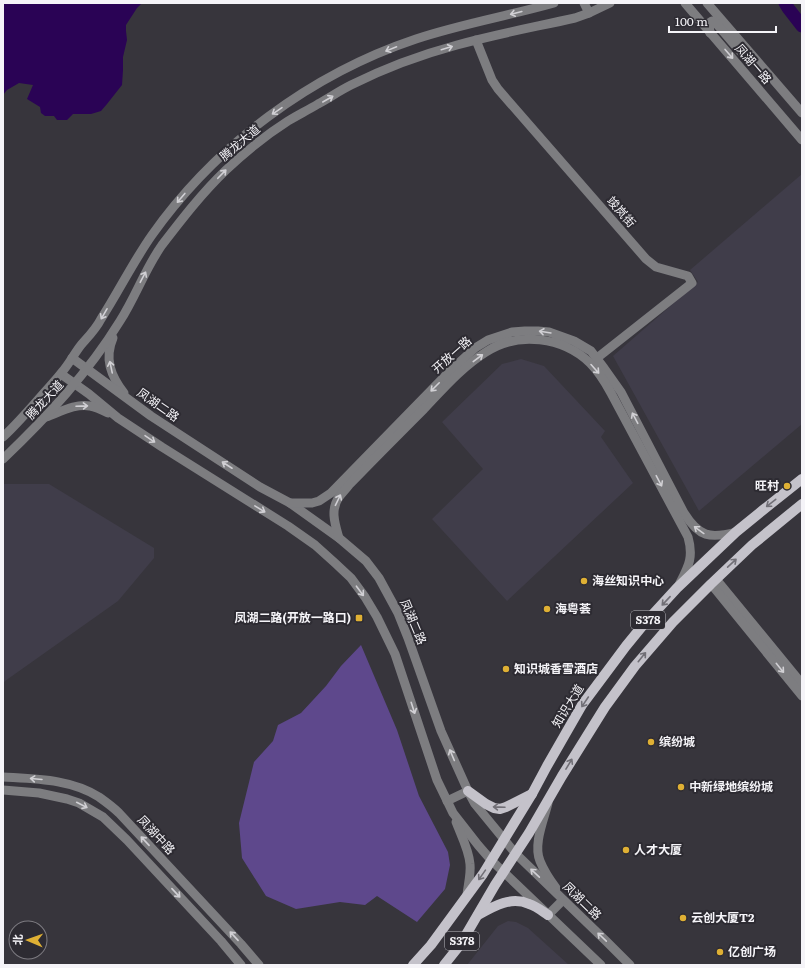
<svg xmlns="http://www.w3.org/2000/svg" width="805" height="968" font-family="Literata,'Noto Sans SC',serif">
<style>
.built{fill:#403d4a}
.green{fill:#5e488c}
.water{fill:#2a0355}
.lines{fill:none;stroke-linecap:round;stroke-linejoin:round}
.river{stroke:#2a0355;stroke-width:13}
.minor{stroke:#7d7d80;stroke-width:9}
.major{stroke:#c4c2ca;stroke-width:10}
.oneway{stroke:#d1d0d4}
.oneway2{stroke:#716f76}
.poi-dot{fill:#dfb034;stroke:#2d2b32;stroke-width:1.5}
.labels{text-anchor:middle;stroke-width:4;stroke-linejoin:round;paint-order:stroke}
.shield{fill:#2d2b32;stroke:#b9b8bd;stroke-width:1}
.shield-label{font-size:11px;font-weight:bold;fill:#f5f4f8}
.street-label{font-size:12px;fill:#f5f4f8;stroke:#2d2b32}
.poi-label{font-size:12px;font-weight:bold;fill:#f5f4f8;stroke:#2d2b32;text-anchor:start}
</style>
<rect width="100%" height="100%" fill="#37353c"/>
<!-- built -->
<g class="built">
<polygon points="802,174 802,424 699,511 613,356 698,282 690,270"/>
<polygon points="521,359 544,366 605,431 601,437 633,483 507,601 432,519 483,469 442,422 502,364"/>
<polygon points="4,484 49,484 154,548 154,558 118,601 5,681 3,684"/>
<polygon points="508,921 516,922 528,928 569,965 467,965 498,926"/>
</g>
<!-- green -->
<polygon class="green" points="361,645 397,730 419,796 448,852 450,865 445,889 417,922 377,896 365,905 340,902 296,909 266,896 242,858 239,823 254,762 273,741 278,725 301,713 326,686 341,666"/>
<!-- water -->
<polygon class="water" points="3,3 142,3 137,8 126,25 126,31 127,40 123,57 123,70 122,85 107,104 101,111 91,114 73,114 67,120 57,120 54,116 45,116 41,113 40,107 27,99 33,85 19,83 7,90 3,95"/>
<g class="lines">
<!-- river -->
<polyline class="river" points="785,3 788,8 802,26"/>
<!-- minor -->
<g class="minor">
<polyline points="584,3 589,13"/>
<polyline points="685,3 802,140"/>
<polyline points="707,3 802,113"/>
<polyline points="710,33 709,23 712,21 715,22 740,51 750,59"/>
<polyline points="476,40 492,80 498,89 646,259 656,267 688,276 692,283 597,358"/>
<path d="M113 338C104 359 111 376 124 393"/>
<polyline points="72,358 151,416 260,487 290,503 339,538 366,561 379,578 398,613 408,638 441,731 468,791 475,804 516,854 606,941 630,965"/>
<polyline points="61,374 89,394 118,418 162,447 288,526 315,545 335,563 351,578 365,597 377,617 395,654 437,780 453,813 478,845 491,860 601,965"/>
<path d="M46 417C60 412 76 403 90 406 96 407 102 410 108 413"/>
<path d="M3 437C17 424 30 409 43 394 49 387 56 380 62 372 69 364 74 354 81 345 88 337 96 329 101 319 119 291 133 262 152 235 216 145 311 74 416 39 461 24 508 16 554 3"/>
<path d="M3 459C47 417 88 373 120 321 136 296 145 269 162 245 182 219 202 193 226 170 245 152 266 135 288 121 298 115 308 110 318 104 329 98 339 91 351 85 385 68 420 55 457 45 496 34 535 27 575 18L589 13 610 3"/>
<path d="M290 503H312L319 501 331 493 451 370 475 348 488 340 512 332 525 331H538L549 332 574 341 591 351 604 368 621 392 684 513C699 537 710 539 736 532"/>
<path d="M339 538C335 524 330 510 339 497 342 493 346 489 349 485 374 459 399 434 424 409 443 389 462 367 486 352 518 331 563 337 590 363 599 372 605 382 611 393L688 537C694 558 688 567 679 585"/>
<polyline points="716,579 802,684"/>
<polyline points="711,584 802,696"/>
<path d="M3 777C36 779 71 779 99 797 106 802 113 807 119 813L241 944 259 965"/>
<polyline points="3,790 39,793 67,799 79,803 103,817 127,840 221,941 241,965"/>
<polyline points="447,801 468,791"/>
<path d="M548 803C544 820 533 844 540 861 544 871 550 880 556 888"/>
<path d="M456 822C461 835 469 850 470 864 471 874 468 885 467 895"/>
<polyline points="548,915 563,900"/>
</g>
<!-- major -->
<g class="major">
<polyline points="468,791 486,804 494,808 500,809 506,807 532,794"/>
<path d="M478 915C494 906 511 896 529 904 536 906 542 911 548 915"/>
<polyline points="413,965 431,945 483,874 532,794 547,766 582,705 626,646 644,624 677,588 736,532 763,510 802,479"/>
<polyline points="444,965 460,945 495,885 529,833 562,776 605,707 635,666 673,622 711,584 752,545 802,504"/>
</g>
</g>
<!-- one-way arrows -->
<defs><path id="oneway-shaft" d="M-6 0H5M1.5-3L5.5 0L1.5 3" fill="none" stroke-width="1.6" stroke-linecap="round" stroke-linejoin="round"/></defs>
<g class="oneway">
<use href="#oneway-shaft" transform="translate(516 13) rotate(166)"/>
<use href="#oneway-shaft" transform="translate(447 48) rotate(-17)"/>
<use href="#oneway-shaft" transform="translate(391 49) rotate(158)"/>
<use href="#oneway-shaft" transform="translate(729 54) rotate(49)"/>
<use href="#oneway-shaft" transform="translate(328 99) rotate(-30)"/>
<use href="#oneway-shaft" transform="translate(277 111) rotate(146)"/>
<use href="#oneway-shaft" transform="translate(222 174) rotate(-46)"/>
<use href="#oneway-shaft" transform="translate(181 198) rotate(130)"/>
<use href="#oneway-shaft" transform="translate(143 277) rotate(-62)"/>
<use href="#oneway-shaft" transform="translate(104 314) rotate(120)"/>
<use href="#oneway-shaft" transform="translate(545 332) rotate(-171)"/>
<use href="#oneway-shaft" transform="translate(478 358) rotate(-37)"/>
<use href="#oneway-shaft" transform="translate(111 367) rotate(-102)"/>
<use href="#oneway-shaft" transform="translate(595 369) rotate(48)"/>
<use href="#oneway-shaft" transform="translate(435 387) rotate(135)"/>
<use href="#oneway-shaft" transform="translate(82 406) rotate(-2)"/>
<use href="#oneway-shaft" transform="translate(635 418) rotate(-118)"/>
<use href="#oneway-shaft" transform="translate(150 439) rotate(34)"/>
<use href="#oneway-shaft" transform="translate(227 465) rotate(-147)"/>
<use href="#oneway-shaft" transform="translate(659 481) rotate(62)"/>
<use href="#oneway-shaft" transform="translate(338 500) rotate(-64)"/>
<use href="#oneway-shaft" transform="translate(260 509) rotate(31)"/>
<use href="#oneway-shaft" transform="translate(699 530) rotate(-144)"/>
<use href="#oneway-shaft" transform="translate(360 591) rotate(53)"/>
<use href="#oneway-shaft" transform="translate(780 668) rotate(51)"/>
<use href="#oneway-shaft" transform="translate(413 708) rotate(72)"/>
<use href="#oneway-shaft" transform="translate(452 755) rotate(-113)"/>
<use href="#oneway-shaft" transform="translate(36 779) rotate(-175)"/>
<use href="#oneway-shaft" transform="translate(82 805) rotate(27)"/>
<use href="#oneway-shaft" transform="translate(145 841) rotate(-133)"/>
<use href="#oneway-shaft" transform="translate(535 873) rotate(-137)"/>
<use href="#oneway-shaft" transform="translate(176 893) rotate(47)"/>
<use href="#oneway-shaft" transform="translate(234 936) rotate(-133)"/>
<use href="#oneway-shaft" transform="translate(602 937) rotate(-136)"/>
</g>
<g class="oneway2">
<use href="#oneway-shaft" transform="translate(771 503) rotate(142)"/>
<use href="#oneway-shaft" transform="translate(732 563) rotate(-43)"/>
<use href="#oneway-shaft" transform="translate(666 601) rotate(133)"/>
<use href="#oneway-shaft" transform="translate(642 657) rotate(-51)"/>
<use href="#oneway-shaft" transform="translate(585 702) rotate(124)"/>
<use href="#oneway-shaft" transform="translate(569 764) rotate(-59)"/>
<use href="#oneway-shaft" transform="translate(499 807) rotate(-178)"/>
<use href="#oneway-shaft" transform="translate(482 875) rotate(125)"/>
</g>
<!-- markers -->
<g class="poi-dot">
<circle cx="787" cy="486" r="4"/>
<circle cx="584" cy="581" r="4"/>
<circle cx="547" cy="609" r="4"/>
<rect x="355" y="614" width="8" height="8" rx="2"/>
<circle cx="506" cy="669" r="4"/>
<circle cx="651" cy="742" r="4"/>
<circle cx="681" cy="787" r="4"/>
<circle cx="626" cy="850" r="4"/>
<circle cx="683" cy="918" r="4"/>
<circle cx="720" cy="952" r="4"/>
</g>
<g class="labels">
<!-- shield labels -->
<g class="shield">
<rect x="631" y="611" width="34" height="18" rx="3"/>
<rect x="445" y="932" width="34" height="18" rx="3"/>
</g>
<g class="shield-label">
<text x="648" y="624">S378</text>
<text x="462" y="945">S378</text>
</g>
<!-- street labels -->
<g class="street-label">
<text transform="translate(753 64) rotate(49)" y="4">凤湖一路</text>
<text transform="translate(240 143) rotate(-40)" y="4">腾龙大道</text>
<text transform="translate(621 212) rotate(49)" y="4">竣岚街</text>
<text transform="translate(452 355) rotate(-42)" y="4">开放一路</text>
<text transform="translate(45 400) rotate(-47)" y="4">腾龙大道</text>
<text transform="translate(158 405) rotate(35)" y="4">凤湖二路</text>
<text transform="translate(413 622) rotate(67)" y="4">凤湖二路</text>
<text transform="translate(568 706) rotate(-58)" y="4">知识大道</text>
<text transform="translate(156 835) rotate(47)" y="4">凤湖中路</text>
<text transform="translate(582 901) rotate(44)" y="4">凤湖二路</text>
</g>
<!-- poi labels -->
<g class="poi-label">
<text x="779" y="490" text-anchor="end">旺村</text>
<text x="592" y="585">海丝知识中心</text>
<text x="555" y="613">海粤荟</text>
<text x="351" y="622" text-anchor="end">凤湖二路(开放一路口)</text>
<text x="514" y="673">知识城香雪酒店</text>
<text x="659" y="746">缤纷城</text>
<text x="689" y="791">中新绿地缤纷城</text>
<text x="634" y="854">人才大厦</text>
<text x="691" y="922">云创大厦T2</text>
<text x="728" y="956">亿创广场</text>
</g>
</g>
<!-- border -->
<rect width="805" height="968" fill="none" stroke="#f5f4f8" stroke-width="8"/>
<!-- north arrow -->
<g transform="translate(28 940) rotate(272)"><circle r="19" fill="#2d2b32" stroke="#7d7b81"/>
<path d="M0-3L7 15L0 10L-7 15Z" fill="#dfb034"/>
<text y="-6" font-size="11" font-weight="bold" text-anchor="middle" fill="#f5f4f8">北</text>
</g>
<!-- scale -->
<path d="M669 26v6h107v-6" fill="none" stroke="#f5f4f8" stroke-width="2"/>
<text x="675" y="26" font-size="12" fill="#f5f4f8" stroke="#2d2b32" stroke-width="3" paint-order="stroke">100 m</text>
</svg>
